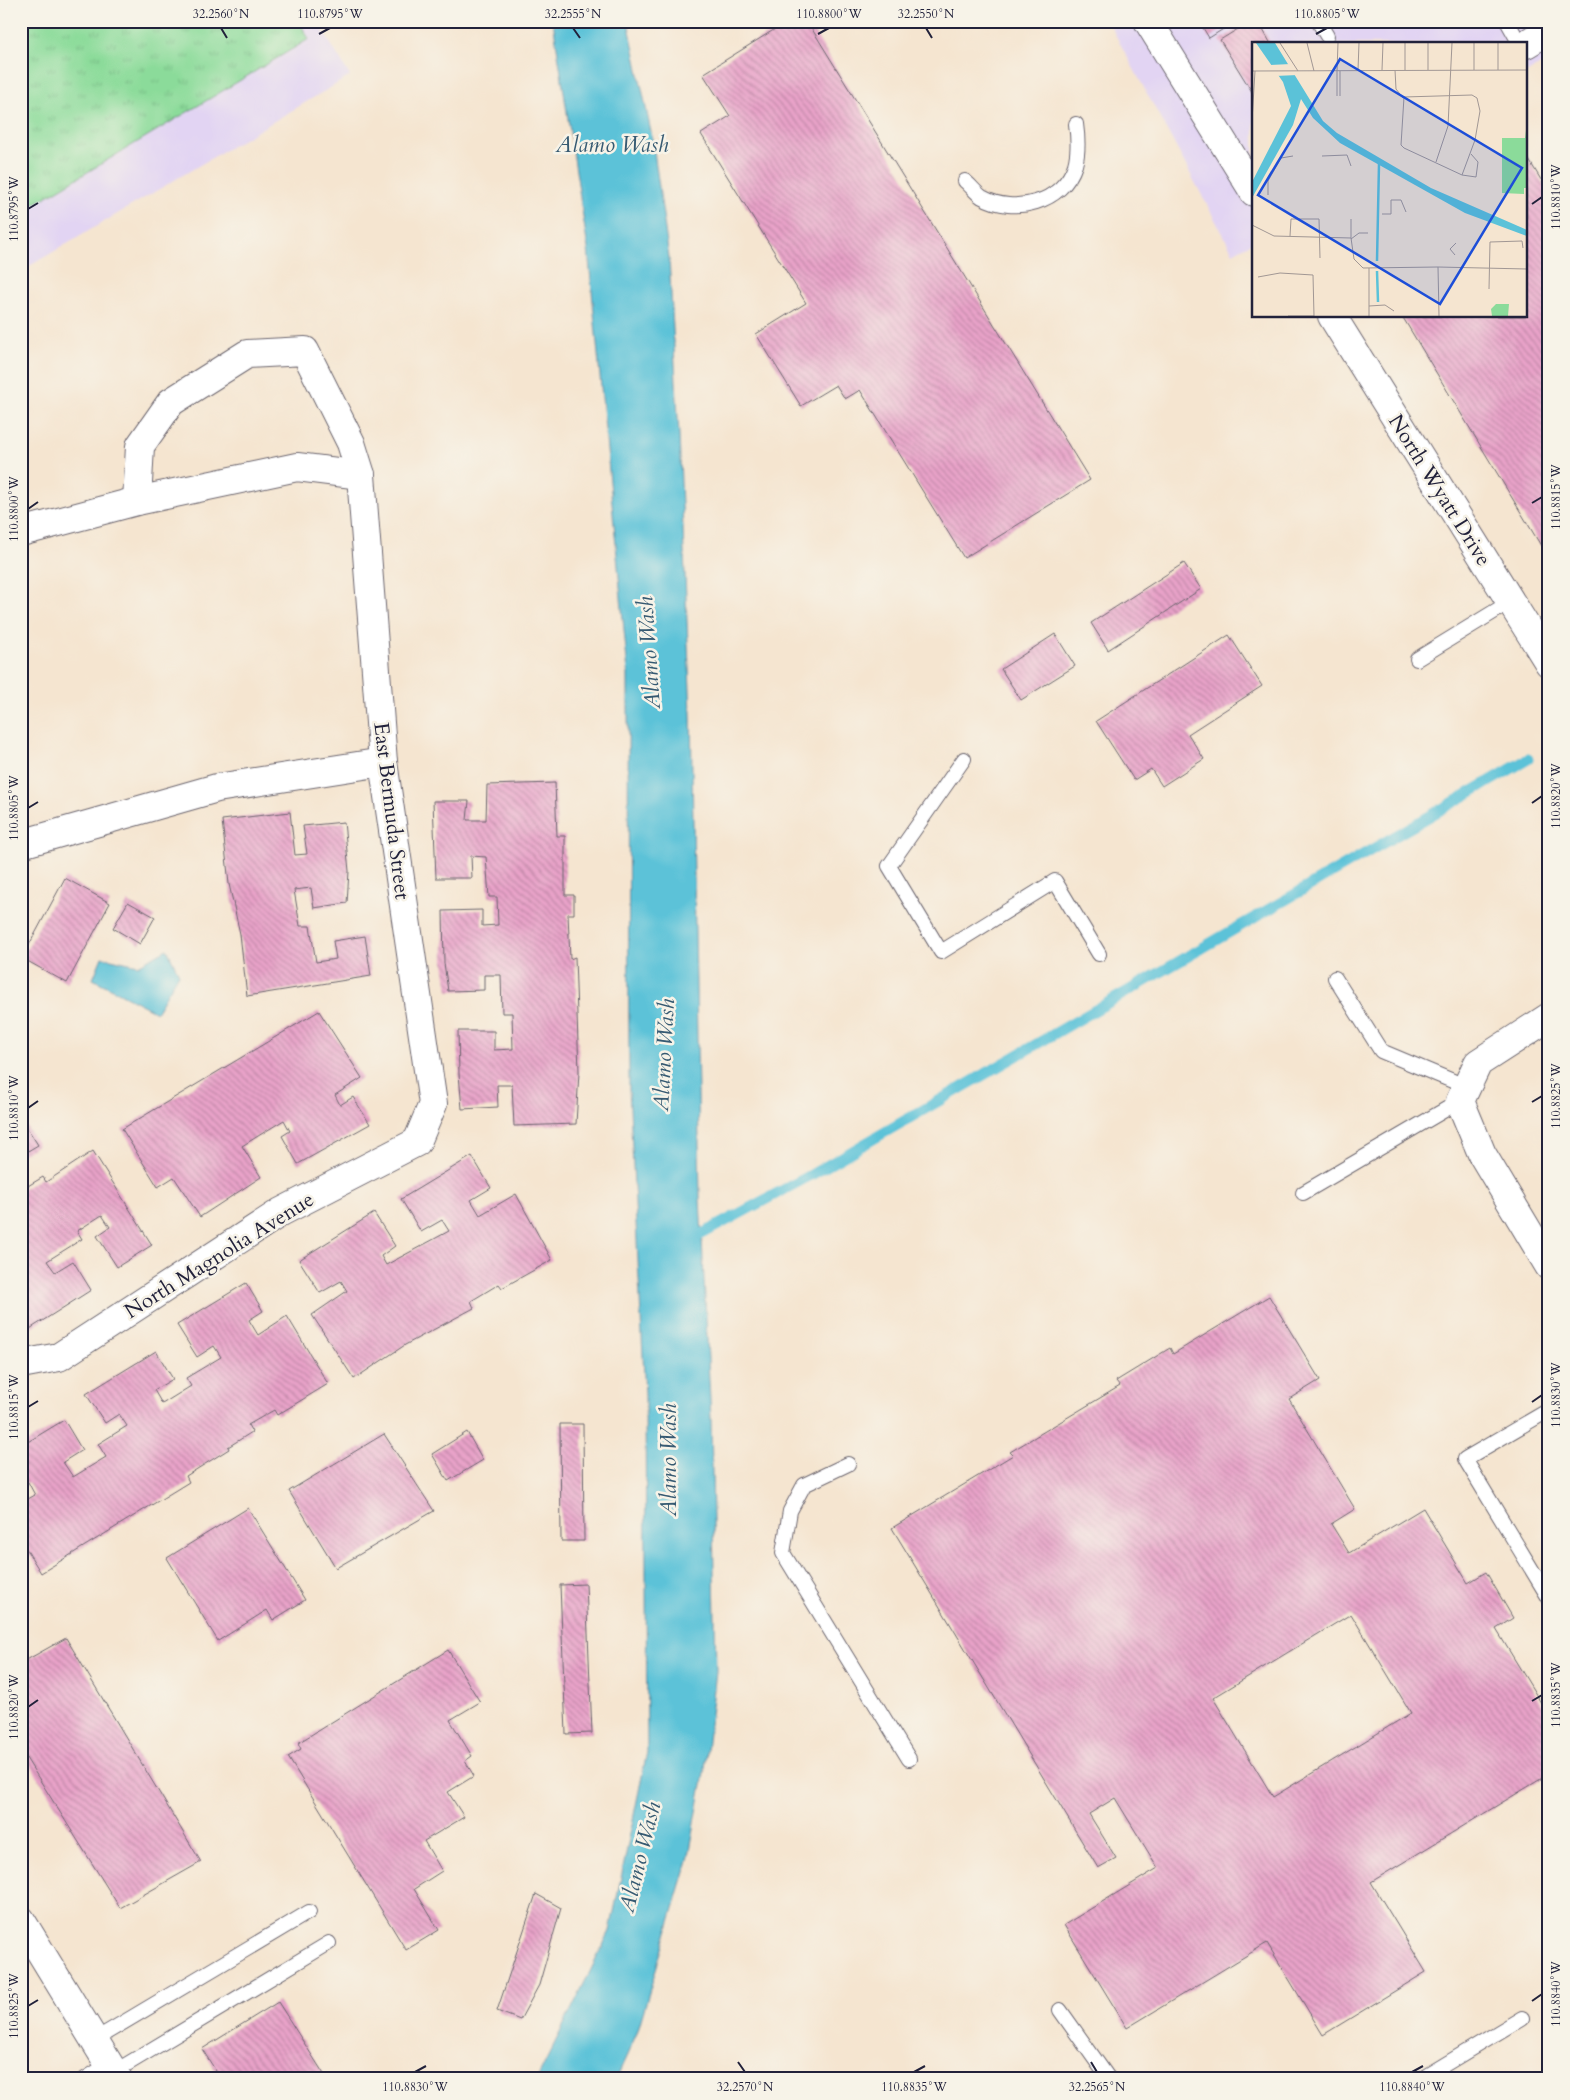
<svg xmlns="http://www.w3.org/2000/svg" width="1570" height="2100" font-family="Cardo,serif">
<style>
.built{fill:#e2d4f3}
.grass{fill:url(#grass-tufts);stroke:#567e6a}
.water{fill:#5bc2d8;stroke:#3e728a}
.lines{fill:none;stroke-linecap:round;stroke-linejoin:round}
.stream{stroke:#5bc2d8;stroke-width:11}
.building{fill:url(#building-back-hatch);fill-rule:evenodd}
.service-casing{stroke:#6c666f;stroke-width:16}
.minor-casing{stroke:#6c666f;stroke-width:30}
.tertiary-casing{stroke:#6c666f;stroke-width:30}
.service{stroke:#fff;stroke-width:14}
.minor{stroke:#fff;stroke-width:28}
.tertiary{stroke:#fff;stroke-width:28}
.ticks{fill:none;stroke:#22223b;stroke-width:2}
.labels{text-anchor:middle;stroke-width:5;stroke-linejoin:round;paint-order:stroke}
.street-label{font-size:21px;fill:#22223b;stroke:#f7f3e8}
.water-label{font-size:22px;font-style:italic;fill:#365a72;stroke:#f7f3e8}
.inset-river{fill:none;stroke:#5bc2d8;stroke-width:2.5}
.inset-road{fill:none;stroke:#a19794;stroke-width:1}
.view{fill:#1d4ed8;fill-opacity:0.15;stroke:#1d4ed8;stroke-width:2.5}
.inset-edge{fill:none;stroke:#22223b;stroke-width:2.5}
.neatline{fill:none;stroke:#22223b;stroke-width:2}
.ticks-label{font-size:12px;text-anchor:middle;fill:#22223b}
</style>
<defs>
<pattern id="grass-tufts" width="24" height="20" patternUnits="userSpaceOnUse" patternTransform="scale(1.25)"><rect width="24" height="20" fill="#8bdb9a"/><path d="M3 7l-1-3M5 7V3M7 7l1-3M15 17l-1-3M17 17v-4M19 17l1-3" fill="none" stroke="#78bc86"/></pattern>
<pattern id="building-back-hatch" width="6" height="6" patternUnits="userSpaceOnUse" patternTransform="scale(1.25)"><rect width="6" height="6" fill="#e9a3c9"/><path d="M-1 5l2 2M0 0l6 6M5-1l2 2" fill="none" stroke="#bc84a4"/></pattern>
</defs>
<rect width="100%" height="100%" fill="#f7f3e8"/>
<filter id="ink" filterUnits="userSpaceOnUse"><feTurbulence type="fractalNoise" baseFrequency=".02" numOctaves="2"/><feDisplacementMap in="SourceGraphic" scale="10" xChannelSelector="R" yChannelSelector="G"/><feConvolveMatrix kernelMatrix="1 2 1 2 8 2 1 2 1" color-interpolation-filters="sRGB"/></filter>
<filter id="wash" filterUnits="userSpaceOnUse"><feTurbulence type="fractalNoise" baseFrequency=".0096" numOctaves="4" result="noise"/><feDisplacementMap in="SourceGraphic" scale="20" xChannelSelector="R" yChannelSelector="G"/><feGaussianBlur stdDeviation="1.12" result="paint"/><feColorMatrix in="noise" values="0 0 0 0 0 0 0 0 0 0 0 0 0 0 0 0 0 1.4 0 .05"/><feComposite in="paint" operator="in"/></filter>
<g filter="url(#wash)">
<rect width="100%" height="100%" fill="#f5e5d0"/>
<!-- built -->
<g class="built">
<polygon points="21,21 317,21 350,76 21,271"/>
<polygon points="1108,21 1549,21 1549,59 1526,73 1526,44 1254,44 1254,241 1233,253"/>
</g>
<!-- grass -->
<polygon class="grass" points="21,21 299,21 309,39 21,212"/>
<!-- water -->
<g class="water">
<polygon points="553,21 628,21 652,137 669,258 679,435 691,714 700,1199 711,1419 716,1671 705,1768 688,1861 637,2033 616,2079 537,2079 610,1931 647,1752 645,1394 629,1089 628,672 588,249"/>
<polygon points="167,949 179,974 156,1012 93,979 102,957 138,965"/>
</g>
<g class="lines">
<!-- stream -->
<polyline class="stream" points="689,1241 811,1175 1528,759"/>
</g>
<g id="blocks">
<!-- building -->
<g class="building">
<polygon points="788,21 807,21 1090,480 964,558 860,390 845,399 836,385 801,406 756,334 806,303 701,134 730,116 703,74"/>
<polygon points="1199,21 1236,21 1209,38"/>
<polygon points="1251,21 1258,21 1271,44 1254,44 1254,95 1220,40"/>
<polygon points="1526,155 1549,193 1549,552 1546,554 1402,316 1526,316"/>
<polygon points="1184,563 1201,589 1108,650 1091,623"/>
<polygon points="1055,634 1075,666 1021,700 1001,669"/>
<polygon points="1229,635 1262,686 1188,734 1204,759 1162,786 1151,769 1134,780 1096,721"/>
<polygon points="555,783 557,836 565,836 565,895 574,895 574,914 568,914 570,959 575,957 579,1072 576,1124 514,1126 512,1085 497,1085 498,1107 462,1109 459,1074 458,1031 494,1031 494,1050 513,1049 512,1013 502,1013 501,975 484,975 484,990 448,991 444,963 443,911 482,910 482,926 498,925 497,897 489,897 486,857 471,856 472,878 436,878 433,801 469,801 467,820 486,820 487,785"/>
<polygon points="290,812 295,855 307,854 303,826 344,822 349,871 347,903 314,908 311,888 294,890 300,926 310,926 316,962 336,959 333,941 365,936 371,976 247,996 240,934 229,884 222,820"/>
<polygon points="65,878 110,903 67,983 22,958"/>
<polygon points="128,902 155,917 140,944 113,928"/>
<polygon points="319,1011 362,1078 335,1095 340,1105 353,1097 370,1124 298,1164 282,1136 290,1131 284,1120 242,1146 261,1177 200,1217 174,1177 158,1187 122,1129"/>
<polygon points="21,1118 38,1145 21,1155"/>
<polygon points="93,1151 152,1245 117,1267 97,1236 110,1227 102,1215 77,1231 82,1239 47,1261 55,1272 73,1261 91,1290 25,1332 21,1326 21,1190 43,1177 46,1182"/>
<polygon points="472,1156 491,1188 471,1200 480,1215 516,1194 552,1260 502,1288 499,1284 471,1301 474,1308 405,1345 354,1379 312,1315 347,1291 341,1281 320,1293 299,1260 374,1213 395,1246 381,1256 386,1265 449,1231 442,1220 421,1232 401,1199"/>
<polygon points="246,1283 263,1311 249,1320 258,1335 287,1316 328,1384 277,1415 274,1410 248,1425 252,1432 228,1447 229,1449 186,1476 189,1482 41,1573 21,1541 21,1503 35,1495 28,1482 21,1486 21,1446 64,1420 82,1450 63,1462 73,1477 106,1457 98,1444 127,1426 119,1414 105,1423 86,1394 156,1351 173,1379 154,1390 162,1404 191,1386 186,1378 221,1357 214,1346 197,1357 177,1325"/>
<path d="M1269 1296 1320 1380 1289 1399 1355 1509 1331 1524 1349 1553 1423 1508 1468 1583 1486 1572 1513 1618 1496 1629 1549 1716V1774L1371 1882 1426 1972 1323 2035 1267 1943 1127 2028 1064 1925 1158 1868 1115 1798 1089 1814 1116 1858 1098 1868 892 1528 1013 1455 1010 1452 1120 1386 1116 1381 1170 1348 1173 1354ZM1351 1614 1411 1713 1273 1797 1213 1698Z"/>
<polygon points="560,1424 583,1424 584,1541 561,1541"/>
<polygon points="467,1432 483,1460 448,1481 432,1454"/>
<polygon points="384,1434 434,1511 336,1568 289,1491"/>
<polygon points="248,1508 305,1600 273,1620 267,1610 218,1641 167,1558"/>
<polygon points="586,1584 592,1733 566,1734 560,1585"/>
<polygon points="66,1638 201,1862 120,1908 21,1750 21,1663"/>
<polygon points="448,1650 480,1702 450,1720 472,1756 465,1761 474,1776 448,1792 464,1817 424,1841 442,1871 414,1889 439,1930 406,1950 288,1757 301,1749 298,1743"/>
<polygon points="536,1894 561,1908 539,1985 520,2020 497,2011"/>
<polygon points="278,2002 327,2079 221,2079 202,2049"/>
</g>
</g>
</g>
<g filter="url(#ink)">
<use href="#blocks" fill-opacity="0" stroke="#6c666f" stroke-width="1"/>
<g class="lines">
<defs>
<g id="service">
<polyline points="1318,21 1327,36"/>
<polyline points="1507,21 1520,44"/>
<path d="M965 181C971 186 976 193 982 197 1014 215 1063 203 1075 165 1079 151 1078 138 1076 124"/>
<polyline points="1417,659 1510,602"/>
<polyline points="964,759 889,866 941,952 1055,881 1099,954"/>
<polyline points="1335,978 1381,1051 1467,1087"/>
<polyline points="1303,1193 1460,1101"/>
<polyline points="1549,1410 1465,1459 1549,1598"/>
<polyline points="848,1464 804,1485 790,1511 783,1553 909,1759"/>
<polyline points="1060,2010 1109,2079"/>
<polyline points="94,2040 309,1912"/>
<polyline points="114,2072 329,1943"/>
<polyline points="85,2079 109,2064"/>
<polyline points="1421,2079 1522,2018"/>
</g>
<g id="minor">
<polyline points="1148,21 1254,192"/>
<polyline points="1526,44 1549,30"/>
<polyline points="1332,316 1549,663"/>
<polyline points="21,532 137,501 297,467 361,475"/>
<polyline points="21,844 217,788 383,762"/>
<polyline points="1549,1017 1478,1063 1460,1101 1482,1154 1549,1266"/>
<polyline points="21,1364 59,1357 281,1212 417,1142 433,1104 383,762 361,475 351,443 305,351 247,354 171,402 140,446 137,501"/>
</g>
<polyline id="tertiary" points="21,1920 118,2079"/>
</defs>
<!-- service casing -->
<use href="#service" class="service-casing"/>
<!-- minor casing -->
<use href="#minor" class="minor-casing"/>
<!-- tertiary casing -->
<use href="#tertiary" class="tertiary-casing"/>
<!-- service -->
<use href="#service" class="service"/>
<!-- minor -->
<use href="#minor" class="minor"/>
<!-- tertiary -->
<use href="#tertiary" class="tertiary"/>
</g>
</g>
<!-- ticks -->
<path class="ticks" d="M221 28 227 38M573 28 580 38M926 28 932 38M319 34 330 28M818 34 829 28M1316 34 1327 28M1532 204 1542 197M28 209 38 203M1532 503 1542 497M28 509 38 502M1532 803 1542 796M28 808 38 802M1532 1102 1542 1096M28 1108 38 1101M1532 1402 1542 1395M28 1407 38 1401M1532 1701 1542 1695M28 1707 38 1700M1532 2001 1542 1994M28 2006 38 2000M738 2062 745 2072M1091 2062 1097 2072M415 2072 426 2066M914 2072 925 2066M1412 2072 1423 2066"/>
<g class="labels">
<!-- street labels -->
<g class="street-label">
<text transform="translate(1440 490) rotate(58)" y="7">North Wyatt Drive</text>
<text transform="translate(392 811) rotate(83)" y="7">East Bermuda Street</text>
<text transform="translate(219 1255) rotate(-32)" y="7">North Magnolia Avenue</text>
</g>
<!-- water labels -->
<g class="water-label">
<text x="612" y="152">Alamo Wash</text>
<text transform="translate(648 653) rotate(-94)" y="8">Alamo Wash</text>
<text transform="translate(663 1055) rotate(-87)" y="8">Alamo Wash</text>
<text transform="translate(668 1460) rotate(-90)" y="8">Alamo Wash</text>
<text transform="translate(639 1857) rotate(-76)" y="8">Alamo Wash</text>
</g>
</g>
<!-- overview -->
<g transform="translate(1252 42)">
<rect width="275" height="275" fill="#f5e5d0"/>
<path d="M274 88 275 146H272V152L250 151V96H273ZM244 262H257L256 274H240L239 267Z" fill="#8bdb9a"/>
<path d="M4 1H23L71 79 85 91 179 146 275 188V194L213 171 88 101 61 76 49 57 41 83 0 156V140L39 64 31 40Z" fill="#5bc2d8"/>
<path d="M39 22 46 33 23 34 17 23Z" fill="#f5e5d0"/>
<path class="inset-river" d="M125 219 127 122M125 229 126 260"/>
<path class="inset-road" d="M28 1 46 29M55 1 62 29M106 28 107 1M130 28 131 1M143 28 144 47 151 56M153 28V1M176 28V1M222 28V1M246 28V1M0 29 275 28M85 29 86 1M85 29V54M88 54V29M0 79 3 29M70 114 95 113 99 124M184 120 196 84 200 1M210 133 223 98 228 69 225 56 220 53 152 55 149 103 152 106 210 133 224 135 226 120 219 112M16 153V139L29 116 41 114M130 172H139V158H149L154 170M0 183 22 194 99 196 102 217 111 226 186 225M38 194 39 177H67L68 216M99 196V177M99 197 107 191H116M203 213 198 207 204 201M117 226V274M6 235 28 231 61 233 62 274H36M237 247 238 200 270 199 271 206M117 264 133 263 142 269M187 274 186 225 275 227"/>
<path class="view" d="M88 17 270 126 188 262 6 153Z"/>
<rect width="275" height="275" class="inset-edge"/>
</g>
<!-- margin -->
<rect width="1570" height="2100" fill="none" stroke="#f7f3e8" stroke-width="55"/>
<rect x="28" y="28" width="1514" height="2044" class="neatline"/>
<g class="ticks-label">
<text x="221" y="18">32.2560°N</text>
<text x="330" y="18">110.8795°W</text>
<text x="573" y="18">32.2555°N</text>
<text x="829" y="18">110.8800°W</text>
<text x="926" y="18">32.2550°N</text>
<text x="1327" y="18">110.8805°W</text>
<text transform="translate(1556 197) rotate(-90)" y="4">110.8810°W</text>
<text transform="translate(14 209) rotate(-90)" y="4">110.8795°W</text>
<text transform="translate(1556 497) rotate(-90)" y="4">110.8815°W</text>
<text transform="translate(14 509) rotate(-90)" y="4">110.8800°W</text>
<text transform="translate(1556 796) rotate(-90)" y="4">110.8820°W</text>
<text transform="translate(14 808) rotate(-90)" y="4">110.8805°W</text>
<text transform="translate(1556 1096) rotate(-90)" y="4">110.8825°W</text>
<text transform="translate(14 1108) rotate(-90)" y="4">110.8810°W</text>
<text transform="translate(1556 1395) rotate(-90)" y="4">110.8830°W</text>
<text transform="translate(14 1407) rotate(-90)" y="4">110.8815°W</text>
<text transform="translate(1556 1695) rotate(-90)" y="4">110.8835°W</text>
<text transform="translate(14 1707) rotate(-90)" y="4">110.8820°W</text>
<text transform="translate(1556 1994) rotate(-90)" y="4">110.8840°W</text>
<text transform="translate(14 2006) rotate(-90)" y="4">110.8825°W</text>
<text x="415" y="2091">110.8830°W</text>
<text x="745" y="2091">32.2570°N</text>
<text x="914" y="2091">110.8835°W</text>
<text x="1097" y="2091">32.2565°N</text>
<text x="1412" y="2091">110.8840°W</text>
</g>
</svg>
